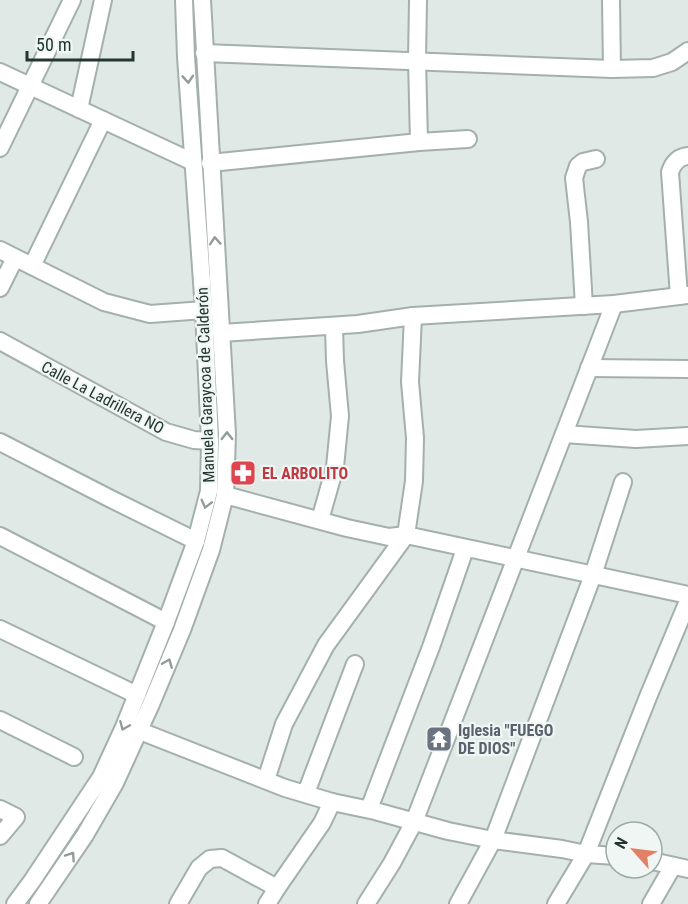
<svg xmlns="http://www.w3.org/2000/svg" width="688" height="904" font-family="'Roboto Condensed',sans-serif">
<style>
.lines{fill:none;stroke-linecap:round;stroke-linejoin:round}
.minor-casing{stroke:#a4b0ab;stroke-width:20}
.minor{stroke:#fff;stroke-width:16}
.oneway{stroke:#919b98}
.labels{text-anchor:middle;stroke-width:4.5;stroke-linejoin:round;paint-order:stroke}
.street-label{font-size:16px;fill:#233731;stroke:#f0f6f3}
.health-label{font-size:16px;font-weight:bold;fill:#be3a42;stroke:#f0f6f3;text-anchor:start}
.worship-label{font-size:16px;font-weight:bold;fill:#5b616d;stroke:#f0f6f3;text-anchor:start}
</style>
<rect width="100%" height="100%" fill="#e0e9e5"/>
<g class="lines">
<defs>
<g id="minor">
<polyline points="418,0 417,60 419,142"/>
<polyline points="611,0 612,69"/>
<polyline points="204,53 612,69 653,68 672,62 688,51"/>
<polyline points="0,72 193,162"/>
<polyline points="79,109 103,0"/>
<polyline points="0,148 72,0"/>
<polyline points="210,163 419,142 468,139"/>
<polyline points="0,250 104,302 150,314 204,310"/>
<polyline points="32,266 103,120"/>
<polyline points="0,288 15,258"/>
<path d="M679 296 670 172C673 163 678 157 688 156"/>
<polyline points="584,306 579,222 574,178 578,166 583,162 596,159"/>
<polyline points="221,333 358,324 413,316 614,304 688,295"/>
<polyline points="0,341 166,432 194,440 210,441"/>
<polyline points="589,368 688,369"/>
<polyline points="564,434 636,439 688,436"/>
<polyline points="0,442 109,498 196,541"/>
<polyline points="225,495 347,528 389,537 406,535 688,595"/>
<polyline points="320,520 335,467 340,416 335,361 334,326"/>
<polyline points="0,536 166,622"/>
<polyline points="0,629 137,695"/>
<polyline points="0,720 74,757"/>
<polyline points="140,731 285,788 332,802 375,811 448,831 493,840 562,849 586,854 616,856"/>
<polyline points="266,780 284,724 326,645 406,535 414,481 415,438 410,382 413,316"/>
<polyline points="306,793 355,664"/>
<polyline points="0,809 16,817 0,836"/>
<polyline points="369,809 431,647 465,549"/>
<polyline points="652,861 688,869"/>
<polyline points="15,904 32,881 101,777 124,727 166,622 196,541 209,491 210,441 204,310 186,57 184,0"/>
<polyline points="38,904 85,835 115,783 151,704 182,630 211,550 225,495 227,434 202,0"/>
<polyline points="178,904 199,868 210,859 222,858 277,888"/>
<polyline points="267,904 277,888 322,823 332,802"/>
<polyline points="366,904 392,863 414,822 614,304"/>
<polyline points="458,904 493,840 593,575 623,482"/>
<polyline points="556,904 586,854 648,697 688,601"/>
<polyline points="651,904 673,866"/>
</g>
</defs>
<!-- minor casing -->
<use href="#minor" class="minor-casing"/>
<!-- minor -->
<use href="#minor" class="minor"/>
</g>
<!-- one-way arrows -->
<defs><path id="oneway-chevron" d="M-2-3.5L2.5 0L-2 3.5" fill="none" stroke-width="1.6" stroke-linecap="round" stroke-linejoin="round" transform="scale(1.5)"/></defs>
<g class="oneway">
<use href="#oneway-chevron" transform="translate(188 79) rotate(86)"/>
<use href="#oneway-chevron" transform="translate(215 241) rotate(-94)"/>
<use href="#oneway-chevron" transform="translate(227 436) rotate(-90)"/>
<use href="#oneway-chevron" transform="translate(206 504) rotate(104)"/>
<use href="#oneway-chevron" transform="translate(168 663) rotate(-68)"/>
<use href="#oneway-chevron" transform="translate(124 726) rotate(113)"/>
<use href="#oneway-chevron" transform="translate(71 856) rotate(-56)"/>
</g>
<!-- icons -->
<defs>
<symbol id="pharmacy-square" viewBox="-11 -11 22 22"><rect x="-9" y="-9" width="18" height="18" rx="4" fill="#e0444e" stroke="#f0f6f3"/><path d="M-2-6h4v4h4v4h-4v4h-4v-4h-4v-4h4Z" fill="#fff"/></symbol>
<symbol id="temple-square" viewBox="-11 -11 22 22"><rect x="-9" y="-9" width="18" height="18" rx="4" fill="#6b7280" stroke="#f0f6f3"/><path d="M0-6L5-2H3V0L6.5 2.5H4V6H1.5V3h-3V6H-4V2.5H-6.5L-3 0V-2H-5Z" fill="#fff"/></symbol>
</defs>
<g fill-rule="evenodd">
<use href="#pharmacy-square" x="228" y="458" width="30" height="30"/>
<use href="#temple-square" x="424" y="724" width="30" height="30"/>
</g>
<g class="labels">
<!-- street labels -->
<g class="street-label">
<text transform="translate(205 385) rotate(-92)" y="6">Manuela Garaycoa de Calderón</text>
<text transform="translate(103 397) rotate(28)" y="6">Calle La Ladrillera NO</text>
</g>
<!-- health labels -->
<g class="health-label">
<text x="262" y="479">EL ARBOLITO</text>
</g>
<!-- worship labels -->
<g class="worship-label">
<text x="458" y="736">Iglesia "FUEGO<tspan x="458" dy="18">DE DIOS"</tspan></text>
</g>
</g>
<!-- north arrow -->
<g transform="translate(634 850) rotate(298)"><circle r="28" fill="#f0f6f3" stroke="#9eaaa5" stroke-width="1.5"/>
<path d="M0-4.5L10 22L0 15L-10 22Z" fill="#e28065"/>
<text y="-9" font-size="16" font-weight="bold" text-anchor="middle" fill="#233731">N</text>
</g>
<!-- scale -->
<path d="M27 51v9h106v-9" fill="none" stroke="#233731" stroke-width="3"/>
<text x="36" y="51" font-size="18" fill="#233731" stroke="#f0f6f3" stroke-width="4.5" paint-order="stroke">50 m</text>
</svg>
